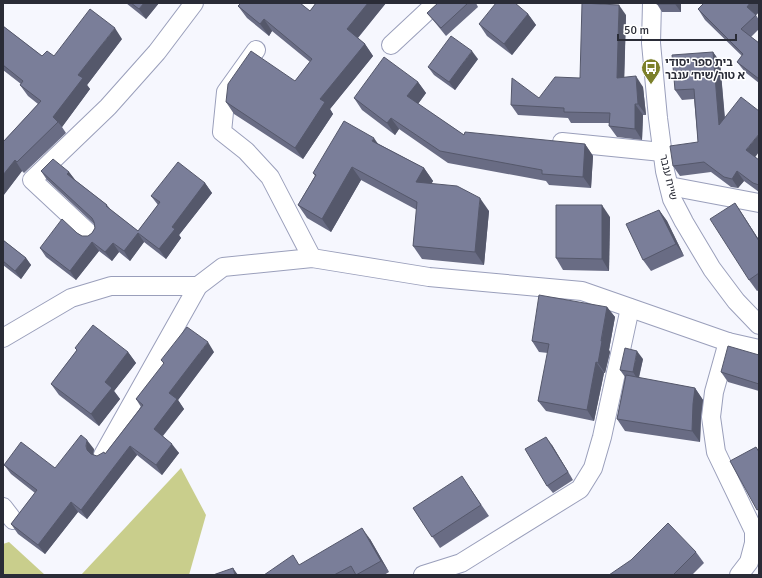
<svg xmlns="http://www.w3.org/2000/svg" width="762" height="578" font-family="Signika,'Noto Sans Hebrew',sans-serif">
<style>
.green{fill:#c9ce8c}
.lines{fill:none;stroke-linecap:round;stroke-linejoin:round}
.minor-casing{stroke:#9a9fbb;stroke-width:20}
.minor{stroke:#fff;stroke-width:18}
.wall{fill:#696c84}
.shaded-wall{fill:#55586b}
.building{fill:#7a7e99;stroke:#55586b}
.labels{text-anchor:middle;stroke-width:3;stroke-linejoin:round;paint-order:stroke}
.poi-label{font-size:11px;font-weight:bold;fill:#2a2c37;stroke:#fff;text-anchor:start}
.street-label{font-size:11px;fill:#2a2c37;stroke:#fff}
</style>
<rect width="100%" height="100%" fill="#f6f7fe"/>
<!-- green -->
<g class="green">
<polygon points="181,468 206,515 189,575 81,575"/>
<polygon points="9,542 45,575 3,575 3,544"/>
</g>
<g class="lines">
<defs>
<g id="minor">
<polyline points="652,3 651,43 658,118 665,171 672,199 684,222 712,269 736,301 759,325"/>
<polyline points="391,45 436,3"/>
<polyline points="256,50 226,92 222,132 246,151 270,177 312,258"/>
<polyline points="562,142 662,152"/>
<polyline points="669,186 759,203"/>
<polyline points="91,235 32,180 108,107 157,52 194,3"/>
<polyline points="3,338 71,298 111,286 198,286"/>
<polyline points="728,342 714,392 711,417 716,452 754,531 754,543 749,562 739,575"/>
<polyline points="103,455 198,286 223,267 312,258 429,277 582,291 728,342 759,349"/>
<polyline points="3,507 13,520"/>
<polyline points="423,575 461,563 580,489 593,468 602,437 630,308"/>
</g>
</defs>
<!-- minor casing -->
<use href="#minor" class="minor-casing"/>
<!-- minor -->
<use href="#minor" class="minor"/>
</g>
<!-- wall -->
<g class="wall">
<polygon points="126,3 159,3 146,19"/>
<polygon points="239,3 300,3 310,11 316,3 386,3 358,38 365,44 373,56 330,109 333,114 303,159 234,114 226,102 295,81 310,62 272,31 269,36 247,18 238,6 240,4"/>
<polygon points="438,3 476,3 478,7 446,36 433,20 427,13"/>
<polygon points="681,3 681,12 662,12 657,4"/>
<polygon points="759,3 759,12 756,15 759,20 759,29 751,37 759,43 759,83 745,72 737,62 742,56 705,20 698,9"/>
<polygon points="528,14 536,25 512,55 487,36 479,24"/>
<polygon points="626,15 624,77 643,87 646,115 643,115 642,140 617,137 609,126 609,123 571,123 568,118 518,115 511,105 539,98 580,78"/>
<polygon points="3,26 42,56 54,56 122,39 87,85 90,89 62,127 66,133 24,173 22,171 3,196 3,142 38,104 28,96 20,85 21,84 3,70"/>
<polygon points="713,52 720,62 725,118 755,157 759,160 759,192 744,181 738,188 731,187 711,172 680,176 673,166 698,142 694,99 682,100 675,90"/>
<polygon points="478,59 455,90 434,75 428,67"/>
<polygon points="418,82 426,93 418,104 464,135 585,144 593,156 591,188 549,185 546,181 448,163 399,129 395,135 362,110 354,98"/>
<polygon points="377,143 424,168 433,181 431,184 489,211 484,265 422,259 413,246 417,210 361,180 331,232 307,218 298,205 315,176 313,173"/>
<polygon points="41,171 69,172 75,180 107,205 111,210 138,231 158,205 151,196 205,183 212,193 179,235 181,238 166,259 144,242 130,261 119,252 112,261 99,251 76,280 46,257 40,248 77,233 82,236 88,236 92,233 95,228 94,224 47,180"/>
<polygon points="735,203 759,240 759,290 757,291 749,280"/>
<polygon points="659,210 667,221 684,256 651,271 643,260"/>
<polygon points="610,217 609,271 563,270 556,258"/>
<polygon points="3,240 26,258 31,265 21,279 3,265"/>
<polygon points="607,307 615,317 609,350 610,352 605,373 604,373 594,421 546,411 538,401 548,353 539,352 532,341"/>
<polygon points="75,348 128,352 136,363 114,391 120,399 99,426 59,395 51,384 77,350"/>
<polygon points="214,352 178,400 184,409 163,436 179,453 162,475 137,455 87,519 78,512 45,554 18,534 11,524 35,493 11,474 4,465 55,468 94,449 93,455 97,456 105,454 141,407 136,399 164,364 161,360"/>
<polygon points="759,355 759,391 728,382 721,372"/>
<polygon points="643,359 639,378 695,388 703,400 701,416 700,442 625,431 617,419 625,377 620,370"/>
<polygon points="552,445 573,480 553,493 547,486"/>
<polygon points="470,488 489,516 440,548 413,508"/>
<polygon points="370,539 389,572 384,575 264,575 300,565"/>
<polygon points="696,552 704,563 692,575 609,575"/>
</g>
<!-- shaded-wall -->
<g class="shaded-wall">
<polygon points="144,3 159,3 146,19 139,9"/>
<polygon points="368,3 386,3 355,41 347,29"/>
<polygon points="675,3 681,3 681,12 675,4"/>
<polygon points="750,3 759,3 759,12 756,15 747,7"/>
<polygon points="619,5 626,15 624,88 617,78"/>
<polygon points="528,14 536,25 512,55 504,44"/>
<polygon points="264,19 272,31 269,36 260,24"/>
<polygon points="115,28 122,39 87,85 90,89 62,127 58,122 53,117 78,75"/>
<polygon points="365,44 373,56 330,109 333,114 303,159 295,148 320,99"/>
<polygon points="472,51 478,59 455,90 449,82"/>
<polygon points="713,52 720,62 726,135 719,125"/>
<polygon points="636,76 643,87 646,115 638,104"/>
<polygon points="418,82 426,93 415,108 407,96"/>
<polygon points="635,104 643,115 642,140 635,129"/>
<polygon points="391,118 399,129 395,135 387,123"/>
<polygon points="759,134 759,152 753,160 746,150"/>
<polygon points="374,138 383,151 372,141"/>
<polygon points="585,144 593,156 591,188 583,177"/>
<polygon points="15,160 22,171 3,196 3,175"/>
<polygon points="352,167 361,180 331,232 322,219"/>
<polygon points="424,168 433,181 425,195 416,182"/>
<polygon points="737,171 744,181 738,188 732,179"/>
<polygon points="69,172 76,181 67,174"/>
<polygon points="205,183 212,193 179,235 181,238 166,259 159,249 172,227"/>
<polygon points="480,198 489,211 484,265 475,252"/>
<polygon points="735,203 743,215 759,240 759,241"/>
<polygon points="602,205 610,217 609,271 602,259"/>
<polygon points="659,210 667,221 684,256 676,244"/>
<polygon points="138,233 144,242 130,261 124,251"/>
<polygon points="92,242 99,251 76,280 70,271"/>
<polygon points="113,243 119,252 112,261 105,252"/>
<polygon points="26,258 31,265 21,279 15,271"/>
<polygon points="607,307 615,317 609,350 610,352 605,373 598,363"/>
<polygon points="208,342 214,352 178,400 184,409 160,439 154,429 169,393"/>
<polygon points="637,351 643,359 638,380 633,372"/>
<polygon points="128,352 136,363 114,391 120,399 99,426 91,414 105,382"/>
<polygon points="596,362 604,373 594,421 587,410"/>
<polygon points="695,388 703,400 701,416 700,442 692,431 693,404"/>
<polygon points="546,437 552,445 573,480 568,472"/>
<polygon points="87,440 94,449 93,456 94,460 87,450 86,446"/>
<polygon points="172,444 179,453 162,475 156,465"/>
<polygon points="130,446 137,455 87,519 81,510"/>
<polygon points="71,502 78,512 45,554 38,545"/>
<polygon points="362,528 370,539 389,572 381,561"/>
<polygon points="233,568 238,575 235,575"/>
</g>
<!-- building -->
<g class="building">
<polygon points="131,3 144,3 139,9"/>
<polygon points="241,3 300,3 310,11 316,3 368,3 347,29 365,44 320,99 325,102 295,148 226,102 228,84 251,51 295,81 312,59 264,19 260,24 238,6"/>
<polygon points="438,3 468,3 441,28 427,13"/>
<polygon points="496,3 515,3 528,14 504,44 479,24"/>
<polygon points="582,3 619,5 617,78 636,76 638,104 635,104 635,129 609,126 610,113 564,112 564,108 511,105 512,78 539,98 555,77 580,78"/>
<rect x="657" y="3" width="18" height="1"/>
<polygon points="704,3 750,3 747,7 756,15 741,29 759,43 759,79 737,62 743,54 698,9"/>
<polygon points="90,9 115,28 78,75 83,78 53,117 58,122 17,162 15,160 3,175 3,142 41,101 20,85 23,81 3,65 3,26 42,56 47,51 54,56"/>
<polygon points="451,36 472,51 449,82 428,67"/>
<polygon points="713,52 719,125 741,97 759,111 759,134 746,150 759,160 759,185 753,183 737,171 732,179 724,177 704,162 673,166 670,146 698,142 694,89 675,90 672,55"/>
<polygon points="384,57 418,82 407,96 464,135 465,132 585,144 583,177 542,174 542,170 440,151 391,118 387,123 354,98"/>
<polygon points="344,121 374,138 372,141 424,168 416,182 457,186 480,198 475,252 413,246 417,202 352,167 322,219 298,205 316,175 313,173"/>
<polygon points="53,159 69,172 67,174 107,205 106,206 138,231 160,202 151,196 178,162 205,183 172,227 175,229 159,249 138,233 124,251 113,243 105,252 92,242 70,271 40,248 62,219 77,233 82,236 88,236 92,233 95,228 94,222 92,218 41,171"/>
<polygon points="735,203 759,241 759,273 749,280 710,219"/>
<polygon points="556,205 602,205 602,259 556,258"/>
<polygon points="659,210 676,244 643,260 626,224"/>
<polygon points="3,240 26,258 15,271 3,261"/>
<polygon points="539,295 607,307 601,341 602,341 598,363 596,362 587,410 538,401 549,344 532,341"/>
<polygon points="93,325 128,352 105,382 112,388 91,414 51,384 77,350 75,348"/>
<polygon points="187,327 208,342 169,393 177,399 154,429 172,444 156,465 130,446 81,510 71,502 38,545 11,524 37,490 4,465 21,442 55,468 81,435 87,440 86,446 87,450 91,454 97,456 104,452 105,454 143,405 136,399 164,363 161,360"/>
<polygon points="728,346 759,355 759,384 721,372"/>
<polygon points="625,348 637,351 633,372 620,370"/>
<polygon points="626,375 695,388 693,404 692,431 617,419"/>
<polygon points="546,437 568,472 547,486 525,449"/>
<polygon points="756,447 759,452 759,509 757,510 730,461"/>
<polygon points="462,476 481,505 432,537 413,508"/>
<polygon points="668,523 696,552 673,575 609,575 631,560"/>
<polygon points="362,528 381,561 356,575 351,566 334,575 264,575 293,555 299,565"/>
<polygon points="233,568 235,575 213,575"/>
</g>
<!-- icons -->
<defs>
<symbol id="bus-pin" viewBox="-11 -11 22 30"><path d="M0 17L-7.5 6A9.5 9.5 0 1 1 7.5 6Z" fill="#7c802a" stroke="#fff"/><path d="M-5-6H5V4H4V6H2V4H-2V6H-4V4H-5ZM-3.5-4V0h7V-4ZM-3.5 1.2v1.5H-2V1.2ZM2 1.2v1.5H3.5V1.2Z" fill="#fff"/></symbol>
</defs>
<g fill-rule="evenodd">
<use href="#bus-pin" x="640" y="57" width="22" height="30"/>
</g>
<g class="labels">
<!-- poi labels -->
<g class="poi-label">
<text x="665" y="66">בית ספר יסודי<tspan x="665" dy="13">א טור/שיח׳ ענבר</tspan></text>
</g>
<!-- street labels -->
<g class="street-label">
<text transform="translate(669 177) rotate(77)" y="4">שייח ענבר</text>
</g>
</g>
<!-- border -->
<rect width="762" height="578" fill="none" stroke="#2a2c37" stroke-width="8"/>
<!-- scale -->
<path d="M618 34v6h118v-6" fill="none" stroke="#2a2c37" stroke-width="2"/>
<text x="624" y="34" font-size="12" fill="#2a2c37" stroke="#ffffff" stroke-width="3" paint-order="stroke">50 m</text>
</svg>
